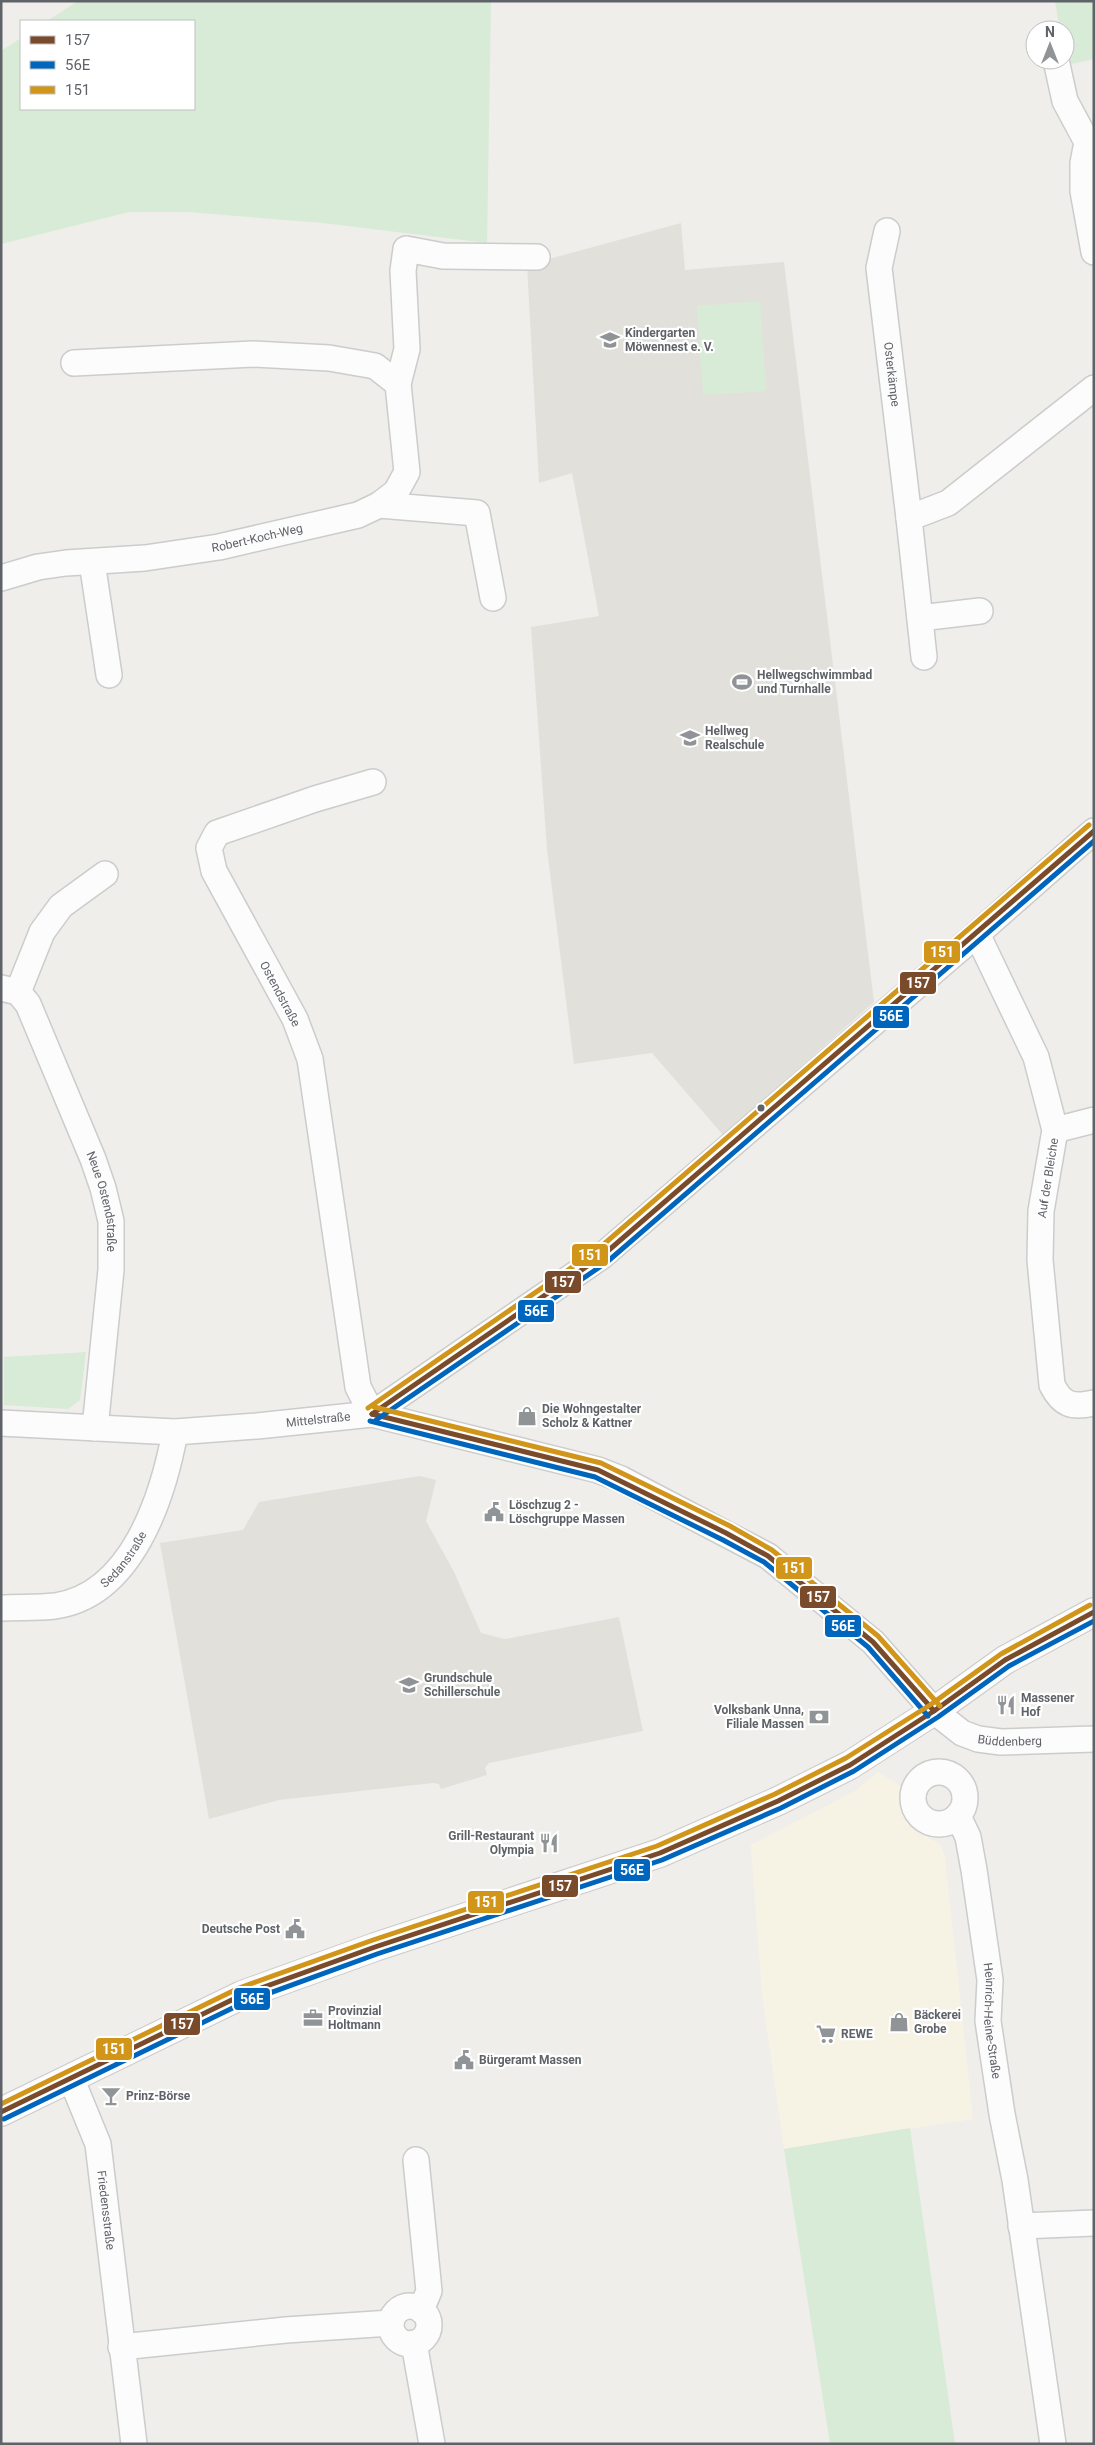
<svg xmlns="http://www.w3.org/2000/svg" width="1095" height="2445" font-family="Roboto,sans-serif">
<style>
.commercial{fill:#f7f3e4}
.education{fill:#e2e0da}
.green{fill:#d8ebd6}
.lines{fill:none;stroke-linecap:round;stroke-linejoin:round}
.street-casing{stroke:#cbcccc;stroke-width:28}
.secondary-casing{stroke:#cacacb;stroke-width:30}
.street{stroke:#fdfcfc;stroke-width:25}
.secondary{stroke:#fdfcfc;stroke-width:28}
.bus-1-casing{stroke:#fff;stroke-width:9}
.bus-2-casing{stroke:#fff;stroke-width:9}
.bus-3-casing{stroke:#fff;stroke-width:9}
.bus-1{stroke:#7a4b2a;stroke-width:5}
.bus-2{stroke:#0065bd;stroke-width:5}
.bus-3{stroke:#d1951a;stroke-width:5}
.bus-dot{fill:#5f6368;stroke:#fff;stroke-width:2}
.labels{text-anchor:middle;stroke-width:4.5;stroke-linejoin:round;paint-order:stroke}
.poi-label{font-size:12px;font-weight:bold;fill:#5f6368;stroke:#fff;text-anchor:start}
.street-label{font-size:12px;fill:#5f6368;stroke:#fff}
.line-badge{stroke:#fff;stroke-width:2}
.badge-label{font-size:14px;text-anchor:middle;font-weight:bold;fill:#fff}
</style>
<rect width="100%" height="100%" fill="#efeeea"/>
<!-- commercial -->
<polygon class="commercial" points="878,1772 902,1787 909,1827 940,1844 945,1858 973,2119 784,2149 762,1994 751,1845 855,1791"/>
<!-- education -->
<g class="education">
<polygon points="681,223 685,270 784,262 874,1002 723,1135 652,1053 574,1064 547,849 531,627 599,616 572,473 539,483 527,265"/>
<polygon points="420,1476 436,1480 426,1521 454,1572 481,1633 505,1639 619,1617 643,1731 489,1763 485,1768 487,1775 441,1789 439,1784 433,1783 279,1800 209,1819 160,1543 243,1530 259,1502"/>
</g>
<!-- green -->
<g class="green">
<polygon points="78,1 491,1 487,243 323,223 187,212 129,212 1,244 1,51 21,38 21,109 194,109 194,21 47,21"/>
<polygon points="1055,1 1094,1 1094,59 1067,65 1065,30 1060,30"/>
<polygon points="760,301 766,391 703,395 697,306"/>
<polygon points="86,1352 80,1400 68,1409 4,1405 4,1357"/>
<polygon points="910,2128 955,2444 830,2444 784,2149"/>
</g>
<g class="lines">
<defs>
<g id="street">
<polyline points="1056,60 1065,101 1087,142 1083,163 1083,191 1094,252"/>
<path id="s1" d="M887 231 879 268 909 518"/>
<polyline points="398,384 407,349 403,271 406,249 443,256 537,257"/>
<polyline points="379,505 477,513 493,598"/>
<polyline points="92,562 109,675"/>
<path id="s2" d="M1 578 38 567 66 563 145 558 219 547 358 515 379 505 396 492 407 472 398 384 375 366 329 358 253 354 74 363"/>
<polyline points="920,618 980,611"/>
<polyline points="924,657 909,518 948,503 1094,388"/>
<path d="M977 934 1036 1057 1055 1130 1041 1211 1040 1260 1052 1385C1062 1405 1072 1408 1094 1403"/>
<path id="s3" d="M1 988 18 992 28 1004 93 1159 103 1188 111 1221V1270L95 1428"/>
<polyline points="18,992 42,932 61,906 105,874"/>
<polyline points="1055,1130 1094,1120"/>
<polyline points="372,1414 602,1256 977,934 1094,831"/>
<polyline points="372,1414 358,1387 310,1059 295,1019 214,871 209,848 217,833 315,799 373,782"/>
<path id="s4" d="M1 1423 175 1432 257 1426 372 1414 598 1470 621 1479 768 1556 873 1642 934 1711 962 1733 978 1739 1001 1742 1094 1739"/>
<path id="s5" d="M1 1608C19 1607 37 1608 55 1606 132 1595 163 1497 175 1432"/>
<circle cx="939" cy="1798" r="26"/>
<path id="s6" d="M958 1816 968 1837 974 1870 990 1980 988 2021 1002 2114 1015 2180 1053 2444"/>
<path id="s7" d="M71 2078 98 2144 134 2444"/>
<polyline points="416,2160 429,2291 421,2310"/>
<polyline points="1021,2226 1094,2223"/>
<circle cx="410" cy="2325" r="19"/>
<polyline points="414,2343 432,2444"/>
<polyline points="121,2347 286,2330 391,2323"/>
</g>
<polyline id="secondary" points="1,2112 242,1995 375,1947 660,1853 778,1801 850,1765 934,1711 1005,1660 1094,1612"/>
</defs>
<!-- street casing -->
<use href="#street" class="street-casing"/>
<!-- secondary casing -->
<use href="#secondary" class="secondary-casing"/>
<!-- street -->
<use href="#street" class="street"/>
<!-- secondary -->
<use href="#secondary" class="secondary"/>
<defs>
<g id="bus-1">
<polyline points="372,1414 602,1256 1094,831"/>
<polyline points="372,1414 598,1470 726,1533 768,1556 873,1642 934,1711"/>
<polyline points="1,2112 242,1995 375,1947 660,1853 778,1801 850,1765 934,1711 1005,1660 1094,1612"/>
</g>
<g id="bus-2">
<polyline points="376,1420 607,1262 1094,841"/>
<polyline points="370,1421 595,1477 723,1540 764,1562 868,1647 928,1716"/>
<polyline points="4,2119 245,2002 377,1954 662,1860 781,1808 854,1771 938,1717 1009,1666 1094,1621"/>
</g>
<g id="bus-3">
<polyline points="374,1407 601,1463 730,1526 772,1550 878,1636 940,1706"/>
<polyline points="368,1408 597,1250 1089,825"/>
<polyline points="1,2104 239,1988 373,1940 657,1846 775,1794 846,1758 930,1705 1001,1654 1090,1605"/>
</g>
</defs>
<!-- bus-1 casing -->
<use href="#bus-1" class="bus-1-casing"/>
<!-- bus-2 casing -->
<use href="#bus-2" class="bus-2-casing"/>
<!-- bus-3 casing -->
<use href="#bus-3" class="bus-3-casing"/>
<!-- bus-1 -->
<use href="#bus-1" class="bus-1"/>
<!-- bus-2 -->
<use href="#bus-2" class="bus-2"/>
<!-- bus-3 -->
<use href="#bus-3" class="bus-3"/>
</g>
<!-- icons -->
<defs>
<symbol id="school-bare" viewBox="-9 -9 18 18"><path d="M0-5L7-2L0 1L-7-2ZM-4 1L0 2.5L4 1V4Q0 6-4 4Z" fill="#919496" stroke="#fff" stroke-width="2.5" paint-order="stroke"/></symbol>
<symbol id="stadium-bare" viewBox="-9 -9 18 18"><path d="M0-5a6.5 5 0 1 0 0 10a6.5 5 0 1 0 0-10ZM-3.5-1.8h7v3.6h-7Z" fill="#919496" stroke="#fff" stroke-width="2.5" paint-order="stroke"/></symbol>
<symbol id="shop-bare" viewBox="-9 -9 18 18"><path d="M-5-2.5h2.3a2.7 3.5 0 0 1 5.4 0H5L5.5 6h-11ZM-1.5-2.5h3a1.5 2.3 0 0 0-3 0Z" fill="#919496" stroke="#fff" stroke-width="2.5" paint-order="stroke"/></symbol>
<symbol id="civic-bare" viewBox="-9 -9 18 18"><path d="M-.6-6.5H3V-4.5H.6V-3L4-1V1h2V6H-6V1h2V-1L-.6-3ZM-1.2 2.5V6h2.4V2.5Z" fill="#919496" stroke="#fff" stroke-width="2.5" paint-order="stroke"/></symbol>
<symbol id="restaurant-bare" viewBox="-9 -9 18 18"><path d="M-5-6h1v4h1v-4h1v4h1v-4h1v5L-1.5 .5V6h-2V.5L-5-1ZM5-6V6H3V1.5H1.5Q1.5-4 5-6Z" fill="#919496" stroke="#fff" stroke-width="2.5" paint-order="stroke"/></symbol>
<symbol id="bank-bare" viewBox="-9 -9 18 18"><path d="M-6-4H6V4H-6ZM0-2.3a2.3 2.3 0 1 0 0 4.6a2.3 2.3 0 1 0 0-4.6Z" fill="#919496" stroke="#fff" stroke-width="2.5" paint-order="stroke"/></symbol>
<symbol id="office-bare" viewBox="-9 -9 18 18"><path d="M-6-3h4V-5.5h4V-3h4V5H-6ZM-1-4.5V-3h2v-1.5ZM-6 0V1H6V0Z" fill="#919496" stroke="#fff" stroke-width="2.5" paint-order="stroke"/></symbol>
<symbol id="supermarket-bare" viewBox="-9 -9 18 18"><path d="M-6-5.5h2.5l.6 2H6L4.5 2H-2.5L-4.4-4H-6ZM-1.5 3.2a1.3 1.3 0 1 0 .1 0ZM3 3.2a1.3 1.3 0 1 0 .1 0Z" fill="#919496" stroke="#fff" stroke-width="2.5" paint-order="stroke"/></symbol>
<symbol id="bar-bare" viewBox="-9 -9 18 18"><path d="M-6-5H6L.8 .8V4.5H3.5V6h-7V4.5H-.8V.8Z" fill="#919496" stroke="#fff" stroke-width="2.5" paint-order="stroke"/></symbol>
</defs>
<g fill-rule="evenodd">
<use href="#school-bare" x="596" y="326" width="28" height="28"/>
<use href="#stadium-bare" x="728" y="668" width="28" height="28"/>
<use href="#school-bare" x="676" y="724" width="28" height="28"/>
<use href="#shop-bare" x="513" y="1402" width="28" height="28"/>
<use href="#civic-bare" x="480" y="1498" width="28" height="28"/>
<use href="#school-bare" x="395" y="1671" width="28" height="28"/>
<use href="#restaurant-bare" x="992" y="1691" width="28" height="28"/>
<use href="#bank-bare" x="805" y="1703" width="28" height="28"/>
<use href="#restaurant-bare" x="535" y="1829" width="28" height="28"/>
<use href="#civic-bare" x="281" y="1915" width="28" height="28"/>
<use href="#office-bare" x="299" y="2004" width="28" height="28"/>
<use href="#shop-bare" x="885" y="2008" width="28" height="28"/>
<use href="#supermarket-bare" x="812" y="2020" width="28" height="28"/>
<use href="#civic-bare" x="450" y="2046" width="28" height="28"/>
<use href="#bar-bare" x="97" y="2082" width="28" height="28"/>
</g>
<!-- markers -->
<circle class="bus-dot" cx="761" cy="1108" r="4.5"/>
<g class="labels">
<!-- poi labels -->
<g class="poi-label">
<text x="625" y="337">Kindergarten<tspan x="625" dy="14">Möwennest e. V.</tspan></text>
<text x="757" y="679">Hellwegschwimmbad<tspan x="757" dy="14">und Turnhalle</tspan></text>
<text x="705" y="735">Hellweg<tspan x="705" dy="14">Realschule</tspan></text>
<text x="542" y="1413">Die Wohngestalter<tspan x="542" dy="14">Scholz &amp; Kattner</tspan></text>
<text x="509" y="1509">Löschzug 2 -<tspan x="509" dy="14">Löschgruppe Massen</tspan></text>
<text x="424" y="1682">Grundschule<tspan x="424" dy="14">Schillerschule</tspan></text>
<text x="1021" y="1702">Massener<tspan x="1021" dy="14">Hof</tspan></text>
<text x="804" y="1714" text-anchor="end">Volksbank Unna,<tspan x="804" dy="14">Filiale Massen</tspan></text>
<text x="534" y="1840" text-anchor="end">Grill-Restaurant<tspan x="534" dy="14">Olympia</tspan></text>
<text x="280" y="1933" text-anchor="end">Deutsche Post</text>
<text x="328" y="2015">Provinzial<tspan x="328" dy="14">Holtmann</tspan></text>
<text x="914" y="2019">Bäckerei<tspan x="914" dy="14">Grobe</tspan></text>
<text x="841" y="2038">REWE</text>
<text x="479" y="2064">Bürgeramt Massen</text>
<text x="126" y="2100">Prinz-Börse</text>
</g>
<!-- street labels -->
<g class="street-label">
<text dy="4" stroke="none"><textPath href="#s1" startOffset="145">Osterkämpe</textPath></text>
<text dy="4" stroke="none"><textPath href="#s2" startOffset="260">Robert-Koch-Weg</textPath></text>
<text transform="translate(280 994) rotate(62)" y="4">Ostendstraße</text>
<text transform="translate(1048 1178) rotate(-81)" y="4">Auf der Bleiche</text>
<text dy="4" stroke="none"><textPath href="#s3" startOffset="245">Neue Ostendstraße</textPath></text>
<text dy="4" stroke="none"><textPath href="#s4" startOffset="318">Mittelstraße</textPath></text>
<text dy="4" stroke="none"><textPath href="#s5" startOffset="140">Sedanstraße</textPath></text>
<text dy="4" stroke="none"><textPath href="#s4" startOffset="1108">Büddenberg</textPath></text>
<text dy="4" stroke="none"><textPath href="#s6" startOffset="209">Heinrich-Heine-Straße</textPath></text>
<text dy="4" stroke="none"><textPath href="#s7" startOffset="138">Friedensstraße</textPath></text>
</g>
</g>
<g class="line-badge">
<rect x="923" y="940" width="38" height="24" rx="5" fill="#d1951a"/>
<rect x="899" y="971" width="38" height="24" rx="5" fill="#7a4b2a"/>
<rect x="872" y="1005" width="38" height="24" rx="5" fill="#0065bd"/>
<rect x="571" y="1243" width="38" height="24" rx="5" fill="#d1951a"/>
<rect x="544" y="1270" width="38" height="24" rx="5" fill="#7a4b2a"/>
<rect x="517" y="1299" width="38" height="24" rx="5" fill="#0065bd"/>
<rect x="775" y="1556" width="38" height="24" rx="5" fill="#d1951a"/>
<rect x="799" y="1585" width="38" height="24" rx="5" fill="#7a4b2a"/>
<rect x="824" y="1614" width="38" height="24" rx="5" fill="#0065bd"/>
<rect x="613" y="1858" width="38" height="24" rx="5" fill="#0065bd"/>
<rect x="541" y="1874" width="38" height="24" rx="5" fill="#7a4b2a"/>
<rect x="467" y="1890" width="38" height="24" rx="5" fill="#d1951a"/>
<rect x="233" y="1987" width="38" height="24" rx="5" fill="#0065bd"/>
<rect x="163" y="2012" width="38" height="24" rx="5" fill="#7a4b2a"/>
<rect x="95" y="2037" width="38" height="24" rx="5" fill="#d1951a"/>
</g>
<g class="badge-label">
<text x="942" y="957">151</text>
<text x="918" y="988">157</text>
<text x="891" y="1021">56E</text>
<text x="590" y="1260">151</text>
<text x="563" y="1287">157</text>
<text x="536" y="1316">56E</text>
<text x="794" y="1573">151</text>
<text x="818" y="1602">157</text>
<text x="843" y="1631">56E</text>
<text x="632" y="1875">56E</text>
<text x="560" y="1891">157</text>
<text x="486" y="1907">151</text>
<text x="252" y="2004">56E</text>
<text x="182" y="2029">157</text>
<text x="114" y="2054">151</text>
</g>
<!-- border -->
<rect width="1095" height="2445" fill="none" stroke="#5f6368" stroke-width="5"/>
<!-- legend -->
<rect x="20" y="20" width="175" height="90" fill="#ffffff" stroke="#bfc1c3"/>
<rect x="30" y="36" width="25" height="8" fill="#7a4b2a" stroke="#bfc1c3"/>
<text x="65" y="45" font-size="15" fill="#5f6368">157</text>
<rect x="30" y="61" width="25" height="8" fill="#0065bd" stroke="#bfc1c3"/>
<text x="65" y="70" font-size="15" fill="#5f6368">56E</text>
<rect x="30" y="86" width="25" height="8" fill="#d1951a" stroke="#bfc1c3"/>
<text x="65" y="95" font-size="15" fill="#5f6368">151</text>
<!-- north arrow -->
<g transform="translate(1050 45)"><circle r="24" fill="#ffffff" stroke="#bfc1c3"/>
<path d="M0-4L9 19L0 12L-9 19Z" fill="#919496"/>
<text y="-8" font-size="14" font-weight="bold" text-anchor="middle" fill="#5f6368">N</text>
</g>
</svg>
